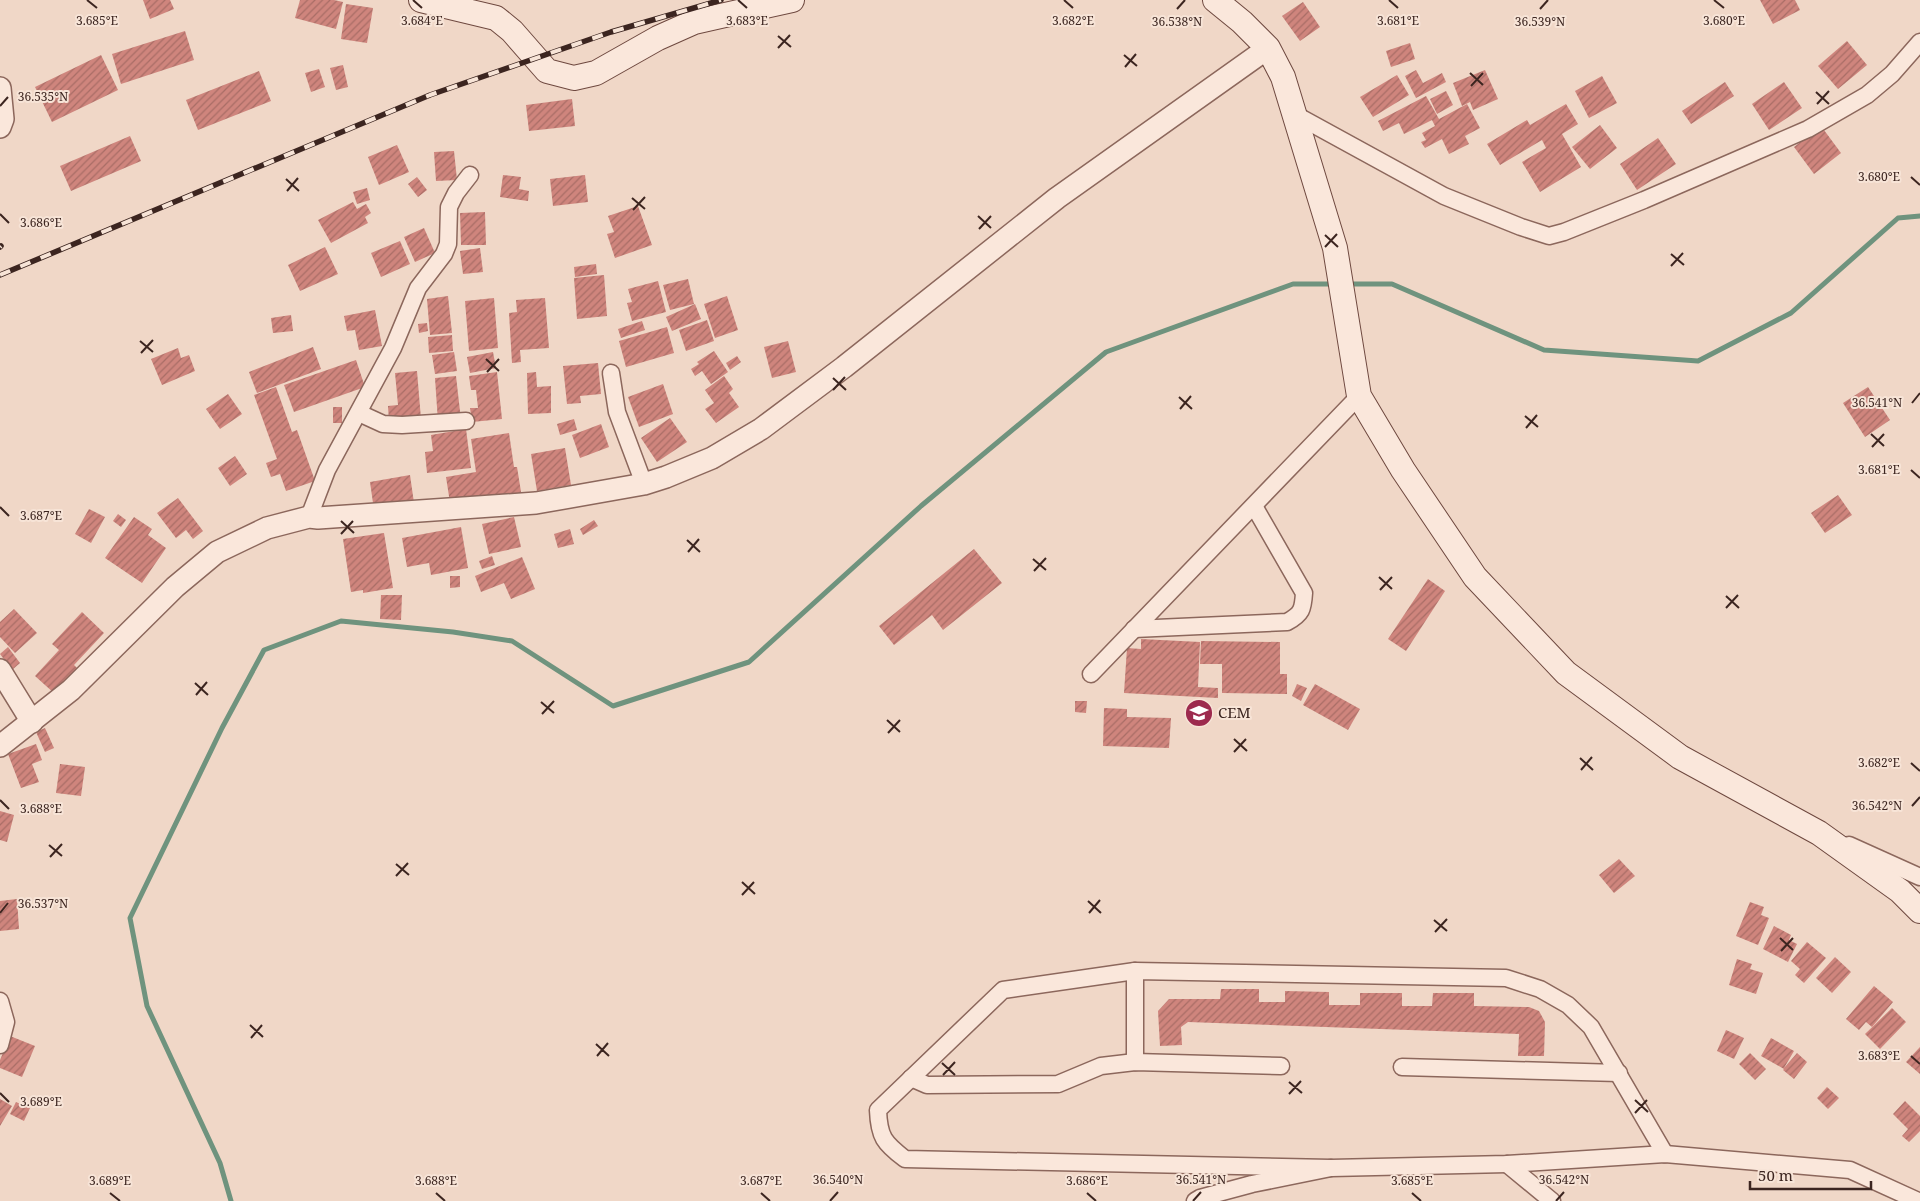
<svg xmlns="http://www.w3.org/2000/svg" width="1920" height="1201" font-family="'Noto Serif',serif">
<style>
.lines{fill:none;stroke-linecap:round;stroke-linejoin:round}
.stream{stroke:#6f937e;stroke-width:5}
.building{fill:url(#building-hatch)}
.minor-casing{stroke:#8c675c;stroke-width:19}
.tertiary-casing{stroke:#8c675c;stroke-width:24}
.secondary-casing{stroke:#6e483f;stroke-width:26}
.minor{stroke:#fae7db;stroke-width:16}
.tertiary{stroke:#fae7db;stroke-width:21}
.secondary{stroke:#fae7db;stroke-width:24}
.rail-casing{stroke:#3c2520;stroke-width:5.5}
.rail{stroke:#f7e4d7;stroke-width:4;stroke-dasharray:11;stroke-linecap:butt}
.ticks{fill:none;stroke:#3c2520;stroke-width:2}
.labels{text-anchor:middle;stroke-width:4;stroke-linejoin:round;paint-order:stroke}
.poi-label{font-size:15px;fill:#3c2520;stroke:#f7e4d7;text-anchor:start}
.ticks-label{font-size:12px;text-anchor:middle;fill:#3c2520;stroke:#f7e4d7;stroke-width:4;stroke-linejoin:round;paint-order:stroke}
</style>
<defs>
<pattern id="building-hatch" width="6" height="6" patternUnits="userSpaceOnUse" patternTransform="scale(1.25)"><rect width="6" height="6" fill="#cf857d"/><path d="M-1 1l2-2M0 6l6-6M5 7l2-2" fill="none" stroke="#a96d66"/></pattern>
</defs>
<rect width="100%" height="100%" fill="#f0d7c7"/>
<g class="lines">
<!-- stream -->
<g class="stream">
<polyline points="1347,284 1392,284 1544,350 1698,361 1791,313 1898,218 1920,216"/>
<polyline points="231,1201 220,1163 147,1006 130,918 222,728 264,650 341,621 453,632 512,641 613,706 749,662 921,506 1106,352 1293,284 1334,284"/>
</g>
</g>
<!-- building -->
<g class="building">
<polygon points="143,0 170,0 174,9 150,19"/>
<polygon points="300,0 334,0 343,2 336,29 295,18"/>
<polygon points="1760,0 1795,0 1800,10 1773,24"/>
<polygon points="1303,2 1320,27 1300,41 1282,16"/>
<polygon points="346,4 373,8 367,43 341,39"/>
<polygon points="185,31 194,60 121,84 112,54"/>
<polygon points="1847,41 1867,65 1838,89 1818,66"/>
<polygon points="1410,43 1415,59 1391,67 1386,51"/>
<polygon points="101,55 118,90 52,122 35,87"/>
<polygon points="343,65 348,87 336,90 330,68"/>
<polygon points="319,69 325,87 311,92 305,73"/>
<polygon points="1416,70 1423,83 1442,73 1446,82 1416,98 1405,76"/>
<polygon points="1485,70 1498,99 1473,110 1470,102 1462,106 1453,83"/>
<polygon points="259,71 271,101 198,130 186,100"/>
<polygon points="1397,75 1409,95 1373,117 1360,97"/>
<polygon points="1602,76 1617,103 1589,118 1575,91"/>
<polygon points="1725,82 1734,96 1691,124 1682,111"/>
<polygon points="1784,82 1802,108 1769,130 1752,104"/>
<polygon points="1446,91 1453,105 1437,114 1430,99"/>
<polygon points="1426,96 1439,119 1467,104 1480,128 1465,136 1469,144 1449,154 1442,139 1425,148 1421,142 1426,140 1422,133 1435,126 1432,120 1404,134 1399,123 1383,131 1378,121"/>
<polygon points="572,99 575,126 529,131 526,105"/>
<polygon points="1566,104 1578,124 1562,134 1581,167 1540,192 1522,162 1546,148 1542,140 1500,165 1487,144 1527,120 1530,125"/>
<polygon points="1600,125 1617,148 1590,169 1572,147"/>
<polygon points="1821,126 1841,153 1814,174 1794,147"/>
<polygon points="130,136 141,161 71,191 60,166"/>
<polygon points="1658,138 1676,164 1637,190 1620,164"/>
<polygon points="397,145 409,172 379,185 368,157"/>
<polygon points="454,151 457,180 436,181 434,152"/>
<polygon points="503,175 521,177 519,189 529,191 528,201 500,197"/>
<polygon points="585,175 588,202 553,206 550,179"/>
<polygon points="417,177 427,190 418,197 408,184"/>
<polygon points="367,188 370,200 357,204 353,192"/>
<polygon points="353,202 357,209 366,204 371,213 365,217 368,223 331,243 318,220"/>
<polygon points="638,206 652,245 615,258 607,234 614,232 608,216"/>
<polygon points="485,212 486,245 461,245 460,213"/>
<polygon points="424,228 435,253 415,262 404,237"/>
<polygon points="400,241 410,264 381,277 371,253"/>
<polygon points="325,247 338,274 300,291 288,265"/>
<polygon points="480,248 483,272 463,274 460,251"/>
<polygon points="596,264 597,274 575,277 574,267"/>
<polygon points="604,275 607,316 577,319 574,278"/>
<polygon points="688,279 694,304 670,310 663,285"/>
<polygon points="658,281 666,312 632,321 627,303 632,302 628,289"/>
<polygon points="448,296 452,333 430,335 427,299"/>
<polygon points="727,296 738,330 715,338 704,304"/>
<polygon points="494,298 498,348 469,351 465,301"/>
<polygon points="545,298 549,348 520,350 521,362 512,363 509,313 517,312 516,300"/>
<polygon points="695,304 701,319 672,331 666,317"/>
<polygon points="375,310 382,346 359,350 355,330 347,331 344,316"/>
<polygon points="291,315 293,331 273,333 271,318"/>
<polygon points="707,320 714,341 686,351 679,330"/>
<polygon points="642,321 645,330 621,338 618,329"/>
<polygon points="427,323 428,331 419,333 418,324"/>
<polygon points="667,327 674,353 626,367 619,341"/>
<polygon points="452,335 453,351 429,353 428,337"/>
<polygon points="788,341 796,372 772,378 764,347"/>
<polygon points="313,347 321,369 257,393 249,372"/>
<polygon points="178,348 181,358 189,355 195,371 162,385 151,359"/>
<polygon points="714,351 728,372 711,384 702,371 695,376 691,369 699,364 697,362"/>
<polygon points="454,352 457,371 435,374 432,355"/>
<polygon points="493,352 496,368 470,373 467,357"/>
<polygon points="737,356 741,362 730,370 726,363"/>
<polygon points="356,360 365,387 294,412 284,385"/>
<polygon points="598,363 601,394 580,396 581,403 567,404 563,366"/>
<polygon points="417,371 421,419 389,422 388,406 398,405 395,373"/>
<polygon points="497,372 502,419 472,422 470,408 478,408 476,390 471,390 469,376"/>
<polygon points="536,372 537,387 551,386 551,413 528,414 527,373"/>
<polygon points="456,376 461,420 438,422 435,378"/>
<polygon points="724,376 733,389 729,393 739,407 716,423 705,409 714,403 705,390"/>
<polygon points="663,384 673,414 639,427 628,397"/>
<polygon points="276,387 292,432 297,430 315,481 286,491 280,474 271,477 266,463 277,459 254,395"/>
<polygon points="1868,387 1890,420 1865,437 1843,403"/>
<polygon points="228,394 242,414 220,429 206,409"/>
<rect x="333" y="407" width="9" height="16"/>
<polygon points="670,418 687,442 657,462 641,438"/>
<polygon points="574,419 577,430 560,435 557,424"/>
<polygon points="601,424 609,447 580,458 572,435"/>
<polygon points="466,429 471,468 427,473 425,452 433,451 431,435"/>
<polygon points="509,433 514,467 517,467 522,498 451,509 446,477 476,472 471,439"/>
<polygon points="565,448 571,485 537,491 531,454"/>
<polygon points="235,456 247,474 230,486 218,468"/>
<polygon points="410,475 414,503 374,510 370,482"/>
<polygon points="1838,495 1852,515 1825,533 1811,513"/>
<polygon points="178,498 203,531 193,539 186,530 176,538 157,513"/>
<polygon points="89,509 105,517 91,543 75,534"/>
<polygon points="118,514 126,520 121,527 113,521"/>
<polygon points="134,517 152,529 148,535 166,548 142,583 105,558"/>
<polygon points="514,517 521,547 489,554 482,524"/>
<polygon points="594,520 598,526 583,535 580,529"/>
<polygon points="461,527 468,568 431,575 429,563 407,567 402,538"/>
<polygon points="570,529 574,544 558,548 554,534"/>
<polygon points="384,533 393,588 363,593 363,590 351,592 343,539"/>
<polygon points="974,549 1002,583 943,630 932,615 894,645 879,626"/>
<polygon points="492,556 495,565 482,569 479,561"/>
<polygon points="522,557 535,589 511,599 504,583 481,592 475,576"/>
<polygon points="450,576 460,576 460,587 450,588"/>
<polygon points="1428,579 1445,591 1406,651 1388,639"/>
<polygon points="381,595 402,595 401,620 380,619"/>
<polygon points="14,609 37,633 15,653 0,637 0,622"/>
<polygon points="82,612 104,633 74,665 78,669 55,694 35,676 59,650 52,644"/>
<polygon points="1141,639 1200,642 1198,687 1218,688 1218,698 1124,693 1127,648 1141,649"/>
<polygon points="1201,641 1280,642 1280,674 1287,674 1287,694 1222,693 1222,664 1200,664"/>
<polygon points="8,647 20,663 12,670 0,654"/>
<polygon points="1297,684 1307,688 1301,701 1292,696"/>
<polygon points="1315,684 1360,709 1348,730 1303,705"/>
<polygon points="1075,701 1087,701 1086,713 1075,712"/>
<polygon points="1104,708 1127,709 1127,717 1171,718 1169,748 1103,746"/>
<polygon points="45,728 54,748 45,752 36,732"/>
<polygon points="36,744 42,760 32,764 39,782 21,788 8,754"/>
<polygon points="60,764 85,767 81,796 56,793"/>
<polygon points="0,811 14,815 7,842 0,840"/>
<polygon points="1619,859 1635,876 1614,893 1599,875"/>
<polygon points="17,899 19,929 0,931 0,901"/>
<polygon points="1750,902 1764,907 1761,915 1769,918 1758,945 1736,936"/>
<polygon points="1774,926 1791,935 1789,940 1797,944 1788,962 1763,949"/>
<polygon points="1807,942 1826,958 1804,983 1795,975 1800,969 1791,961"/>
<polygon points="1835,957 1851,972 1832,993 1816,978"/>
<polygon points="1737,959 1752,964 1750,969 1763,973 1756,994 1729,985"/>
<polygon points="1874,986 1893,1002 1872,1027 1866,1022 1859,1030 1846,1019"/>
<polygon points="1221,989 1259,989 1259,1002 1285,1002 1285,991 1329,992 1329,1005 1360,1005 1360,993 1402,993 1402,1006 1432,1006 1433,993 1474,993 1474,1006 1529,1007 1539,1011 1545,1022 1544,1056 1518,1056 1519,1034 1188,1022 1181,1027 1182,1045 1160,1046 1158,1011 1169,999 1220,999"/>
<polygon points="1892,1008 1906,1022 1880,1049 1865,1034"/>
<polygon points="1726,1030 1744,1038 1734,1059 1717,1051"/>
<polygon points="10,1036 35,1046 22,1077 0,1068 0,1060"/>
<polygon points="1771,1038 1794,1051 1784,1068 1797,1053 1807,1062 1794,1079 1783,1070 1784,1069 1761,1056"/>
<polygon points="1920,1047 1920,1074 1906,1062"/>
<polygon points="1750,1053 1766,1069 1755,1080 1739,1064"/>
<polygon points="1827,1087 1839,1098 1828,1109 1817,1098"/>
<polygon points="0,1099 12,1106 0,1126"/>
<polygon points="1905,1101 1920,1116 1920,1131 1909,1142 1902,1136 1908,1129 1893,1114"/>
<polygon points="16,1102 30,1108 24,1121 10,1114"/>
</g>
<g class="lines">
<defs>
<g id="minor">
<polyline points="1296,115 1444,196 1521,227 1549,236 1564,232 1644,200 1808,129 1867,95 1892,74 1920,42"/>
<polyline points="611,373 617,412 644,484"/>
<polyline points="359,413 383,424 402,425 466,421"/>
<polyline points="309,517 327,470 393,348 418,288 444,254 448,244 449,207 456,193 470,175"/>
<path d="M1134 629 1287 622C1302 614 1303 609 1304 593L1254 506"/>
<polyline points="1091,674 1359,396"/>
<polyline points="1849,845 1920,877"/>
<polyline points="1135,971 1135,1062"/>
<polyline points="0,1001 6,1022 0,1045"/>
<polyline points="1402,1067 1619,1073"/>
<polyline points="911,1078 927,1085 1058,1084 1101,1066 1135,1062 1281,1066"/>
<polyline points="1507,1164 1552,1201"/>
<path d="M1331 1168 905 1159C884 1143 879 1137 878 1110L1003 990 1135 971 1506 978 1540 989 1568 1005 1591 1027 1665 1154"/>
<polyline points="1195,1201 1200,1198 1252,1184 1331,1168 1507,1164 1665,1154 1850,1170 1918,1201"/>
</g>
<g id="tertiary">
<polyline points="0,88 3,119 0,127"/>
<polyline points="0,670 32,722"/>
<polyline points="0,746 71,690 175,587 217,552 267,528 309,517 318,518 536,503 644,484 666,477 712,458 761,429 844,367 1057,198 1268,48"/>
</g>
<g id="secondary">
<polyline points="421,0 496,18 512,31 547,71 574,78 596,73 658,38 694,22 792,0"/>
<polyline points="1215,0 1242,22 1268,48 1283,77 1335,248 1359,396 1403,470 1475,577 1566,673 1680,757 1819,833 1900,891 1920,911"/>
</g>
</defs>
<!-- minor casing -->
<use href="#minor" class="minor-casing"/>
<!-- tertiary casing -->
<use href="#tertiary" class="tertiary-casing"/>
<!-- secondary casing -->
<use href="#secondary" class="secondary-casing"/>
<!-- minor -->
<use href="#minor" class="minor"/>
<!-- tertiary -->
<use href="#tertiary" class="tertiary"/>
<!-- secondary -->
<use href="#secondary" class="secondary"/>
<defs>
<g id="rail">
<polyline points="0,247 1,246"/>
<polyline points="0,275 430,95 611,32 721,0"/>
</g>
</defs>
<!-- rail casing -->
<use href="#rail" class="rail-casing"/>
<!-- rail -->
<use href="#rail" class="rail"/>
</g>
<!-- ticks -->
<path class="ticks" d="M87 0 97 8M413 0 422 8M738 0 747 8M1064 0 1073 8M1389 0 1398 8M1714 0 1724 8M1177 9 1185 0M1540 9 1548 0M778 36 791 47M778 48 790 35M1124 55 1137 66M1125 67 1136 54M1470 73 1483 85M1471 86 1483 73M1816 92 1829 104M1817 104 1829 91M0 106 8 97M1911 177 1920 185M286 179 299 191M287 191 298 178M632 198 645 209M633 210 645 197M0 214 9 223M978 216 991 228M979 229 991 216M1325 235 1338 247M1325 247 1337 234M1671 254 1684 265M1671 266 1683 253M140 341 153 352M141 353 153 340M486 359 499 371M487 372 499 359M833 378 846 390M833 390 845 377M1179 397 1192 409M1912 403 1920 393M1180 409 1191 396M1525 416 1538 427M1526 428 1537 415M1871 434 1884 446M1872 447 1884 434M1911 470 1920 478M0 507 9 516M341 521 354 533M341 534 353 521M687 540 700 552M688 552 699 539M1033 559 1046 570M1034 571 1046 558M1379 577 1392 589M1380 590 1392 577M1726 596 1739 608M1726 608 1738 595M195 683 208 695M196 695 207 682M541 702 554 713M542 714 554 701M887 720 900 732M888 733 900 720M1234 739 1247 751M1234 752 1246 739M1580 758 1593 770M1911 763 1920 771M1581 770 1592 757M0 800 9 809M1912 806 1920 797M49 845 62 856M50 857 62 844M396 864 409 875M396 876 408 863M742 882 755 894M742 895 754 882M1088 901 1101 913M0 913 8 903M1089 913 1100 900M1434 920 1447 931M1435 932 1447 919M1780 938 1793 950M1781 951 1793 938M250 1025 263 1037M251 1038 262 1025M596 1044 609 1056M597 1056 608 1043M1911 1056 1920 1064M942 1063 955 1075M943 1075 955 1062M1289 1082 1302 1093M0 1093 9 1102M1289 1094 1301 1081M1635 1100 1648 1112M1635 1113 1647 1100M110 1193 120 1201M436 1193 445 1201M761 1193 770 1201M1087 1193 1096 1201M1412 1193 1421 1201M830 1201 838 1192M1193 1201 1201 1192M1556 1201 1564 1192"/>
<!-- icons -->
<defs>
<symbol id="school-disc" viewBox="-11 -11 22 22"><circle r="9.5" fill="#9d2a4e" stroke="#f7e4d7"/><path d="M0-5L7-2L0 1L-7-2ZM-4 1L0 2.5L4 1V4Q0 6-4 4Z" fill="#fff"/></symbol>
</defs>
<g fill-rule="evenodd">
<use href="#school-disc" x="1183" y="697" width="32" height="32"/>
</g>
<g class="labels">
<!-- poi labels -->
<g class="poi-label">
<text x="1218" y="718">CEM</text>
</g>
</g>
<g class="ticks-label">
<text x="97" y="25">3.685°E</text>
<text x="747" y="25">3.683°E</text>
<text x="1073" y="25">3.682°E</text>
<text x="422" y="25">3.684°E</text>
<text x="1398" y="25">3.681°E</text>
<text x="1724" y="25">3.680°E</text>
<text x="1177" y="26">36.538°N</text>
<text x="1540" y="26">36.539°N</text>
<text x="43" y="101">36.535°N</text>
<text x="1879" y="181">3.680°E</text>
<text x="41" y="227">3.686°E</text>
<text x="1877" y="407">36.541°N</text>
<text x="1879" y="474">3.681°E</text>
<text x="41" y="520">3.687°E</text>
<text x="1879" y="767">3.682°E</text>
<text x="1877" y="810">36.542°N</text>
<text x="41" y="813">3.688°E</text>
<text x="43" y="908">36.537°N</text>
<text x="1879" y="1060">3.683°E</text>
<text x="41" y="1106">3.689°E</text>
<text x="838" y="1184">36.540°N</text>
<text x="1201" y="1184">36.541°N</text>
<text x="1564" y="1184">36.542°N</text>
<text x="110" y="1185">3.689°E</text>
<text x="436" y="1185">3.688°E</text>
<text x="761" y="1185">3.687°E</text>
<text x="1087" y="1185">3.686°E</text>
<text x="1412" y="1185">3.685°E</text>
</g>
<!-- scale -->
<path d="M1750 1181v8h121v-8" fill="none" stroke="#3c2520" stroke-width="2.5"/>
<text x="1758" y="1181" font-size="15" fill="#3c2520" stroke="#f7e4d7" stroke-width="4" paint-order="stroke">50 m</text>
</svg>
